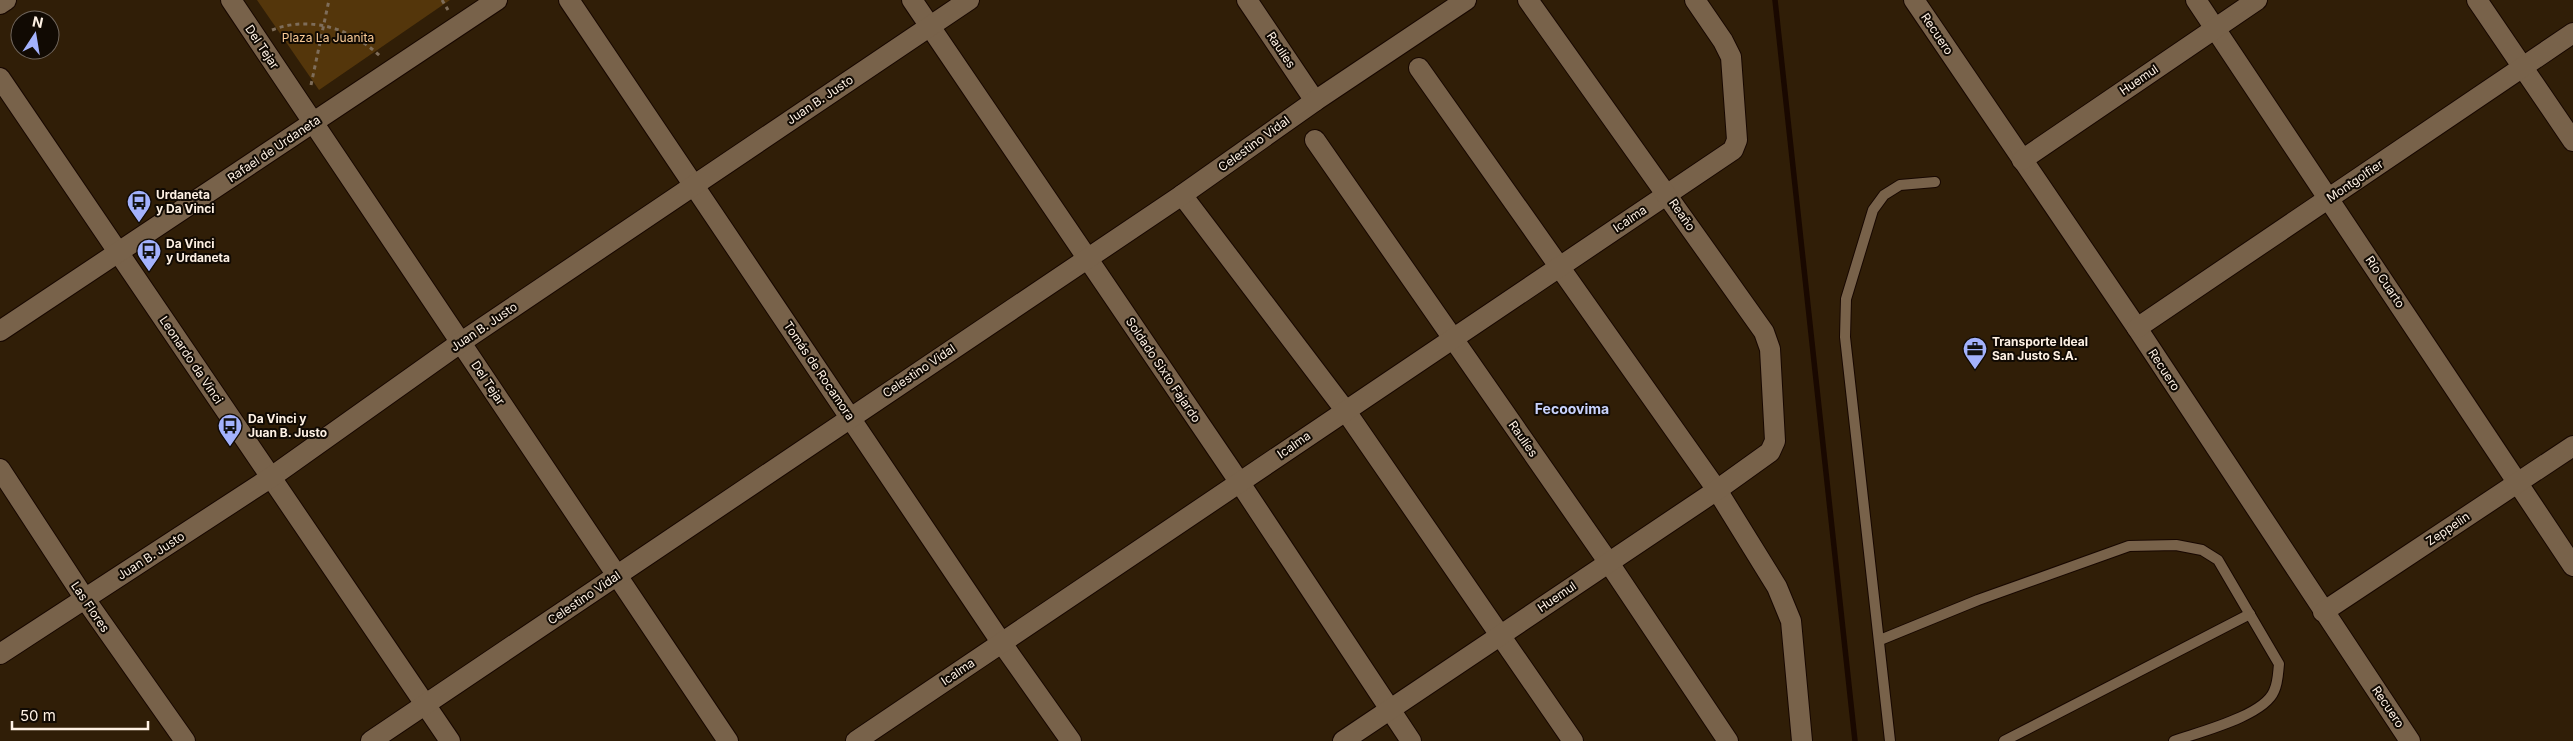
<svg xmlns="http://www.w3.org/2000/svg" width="2573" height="741" font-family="Inter,sans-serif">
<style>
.green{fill:#54360b}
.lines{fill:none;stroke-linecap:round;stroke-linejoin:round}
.stream{stroke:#190800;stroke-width:5.5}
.lane-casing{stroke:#170700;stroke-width:12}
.street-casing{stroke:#170700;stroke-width:22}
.path{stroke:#7e6d5a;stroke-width:3;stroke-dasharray:4 4;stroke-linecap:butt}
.lane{stroke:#78624a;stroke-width:10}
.street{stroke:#78624a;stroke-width:20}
.labels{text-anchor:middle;stroke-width:4;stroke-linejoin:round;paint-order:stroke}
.street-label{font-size:12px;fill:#fef1e4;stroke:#110a03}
.park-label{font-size:12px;fill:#f9ca95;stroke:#110a03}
.poi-label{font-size:12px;font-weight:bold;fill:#fef1e4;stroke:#110a03;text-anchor:start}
.neighbourhood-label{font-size:14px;font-weight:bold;fill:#c9d3fd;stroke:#110a03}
</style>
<rect width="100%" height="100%" fill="#301e07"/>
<!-- green -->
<polygon class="green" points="257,0 450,0 319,90"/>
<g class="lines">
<!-- stream -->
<polyline class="stream" points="1775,0 1855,741"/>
<defs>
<g id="lane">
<path d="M1880 640 1978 600 2129 546 2176 545 2202 550 2218 560 2279 664C2278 673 2278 683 2274 691 2264 716 2199 732 2174 741"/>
<polyline points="1890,741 1845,337 1846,299 1873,210 1884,195 1900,185 1935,182"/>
<polyline points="2004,741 2250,614"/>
</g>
<g id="street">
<polyline points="231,0 728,741"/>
<polyline points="569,0 1001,642 1071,741"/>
<polyline points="912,0 1240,483 1411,741"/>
<polyline points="1247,0 1315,101"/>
<polyline points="1914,0 2137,328 2410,741"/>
<polyline points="2196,0 2573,566"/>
<polyline points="2477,0 2573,141"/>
<polyline points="0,4 6,0"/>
<polyline points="1419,68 1717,490 1777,587 1791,621 1802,741"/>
<polyline points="0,78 450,741"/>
<polyline points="1315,140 1609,563 1728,741"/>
<polyline points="2022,160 2257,0"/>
<polyline points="1182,195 1345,410 1573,741"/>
<polyline points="2137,328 2573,33"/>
<polyline points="0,331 497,0"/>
<polyline points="0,469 85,599 185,741"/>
<polyline points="2323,612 2573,446"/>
<polyline points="0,654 270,478 460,343 969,0"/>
<polyline points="371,741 1182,195 1315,101 1466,0"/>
<polyline points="856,741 1733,150 1737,140 1731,57 1723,41 1695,0"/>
<polyline points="1343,741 1717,490 1770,452 1775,441 1770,349 1764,332 1528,0"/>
</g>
</defs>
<!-- lane casing -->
<use href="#lane" class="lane-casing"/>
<!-- street casing -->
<use href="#street" class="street-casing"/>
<!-- path -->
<g class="path">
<polyline points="442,0 448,10"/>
<path d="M272 30C311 15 352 29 381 57"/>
<polyline points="311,85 329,0"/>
</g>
<!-- lane -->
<use href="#lane" class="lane"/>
<!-- street -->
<use href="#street" class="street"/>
</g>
<!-- icons -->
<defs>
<symbol id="bus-pin" viewBox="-11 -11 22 30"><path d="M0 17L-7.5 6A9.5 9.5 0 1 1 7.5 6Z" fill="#a3b2fd" stroke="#110a03"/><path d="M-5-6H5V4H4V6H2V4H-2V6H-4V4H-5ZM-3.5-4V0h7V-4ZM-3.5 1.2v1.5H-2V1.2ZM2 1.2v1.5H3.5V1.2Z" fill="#111"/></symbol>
<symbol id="office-pin" viewBox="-11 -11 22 30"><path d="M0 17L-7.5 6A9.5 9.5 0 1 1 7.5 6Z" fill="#a3b2fd" stroke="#110a03"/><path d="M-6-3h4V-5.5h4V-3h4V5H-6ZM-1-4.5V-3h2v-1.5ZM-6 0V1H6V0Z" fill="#111"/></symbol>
</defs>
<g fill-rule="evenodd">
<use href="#bus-pin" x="125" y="188" width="28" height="38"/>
<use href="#bus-pin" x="135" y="237" width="28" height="38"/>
<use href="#office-pin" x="1961" y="335" width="28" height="38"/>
<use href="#bus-pin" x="216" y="412" width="28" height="38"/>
</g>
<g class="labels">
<!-- street labels -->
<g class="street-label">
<text transform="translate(1937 34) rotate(56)" y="4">Recuero</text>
<text transform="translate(262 47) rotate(56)" y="4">Del Tejar</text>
<text transform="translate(1281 50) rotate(56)" y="4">Raulíes</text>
<text transform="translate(2139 80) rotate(-34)" y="4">Huemul</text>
<text transform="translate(820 100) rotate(-34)" y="4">Juan B. Justo</text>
<text transform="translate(1254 144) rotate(-36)" y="4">Celestino Vidal</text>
<text transform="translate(274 149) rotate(-34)" y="4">Rafael de Urdaneta</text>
<text transform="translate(2355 181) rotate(-34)" y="4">Montgolfier</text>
<text transform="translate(1682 215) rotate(55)" y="4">Reaño</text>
<text transform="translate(1630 219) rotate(-34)" y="4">Icalma</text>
<text transform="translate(2385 282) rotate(56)" y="4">Río Cuarto</text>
<text transform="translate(484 327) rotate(-34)" y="4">Juan B. Justo</text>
<text transform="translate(191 360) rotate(56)" y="4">Leonardo da Vinci</text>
<text transform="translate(1163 370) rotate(56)" y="4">Soldado Sixto Fajardo</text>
<text transform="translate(2164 370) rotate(57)" y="4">Recuero</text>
<text transform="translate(819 371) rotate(56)" y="4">Tomás de Rocamora</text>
<text transform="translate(919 371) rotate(-34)" y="4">Celestino Vidal</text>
<text transform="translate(488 383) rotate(56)" y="4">Del Tejar</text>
<text transform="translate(1523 439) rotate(55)" y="4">Raulíes</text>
<text transform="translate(1294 445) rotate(-35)" y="4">Icalma</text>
<text transform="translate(2448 529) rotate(-34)" y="4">Zeppelin</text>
<text transform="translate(151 556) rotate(-33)" y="4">Juan B. Justo</text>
<text transform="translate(1557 597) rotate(-34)" y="4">Huemul</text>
<text transform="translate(584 598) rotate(-34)" y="4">Celestino Vidal</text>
<text transform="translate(90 607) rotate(56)" y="4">Las Flores</text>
<text transform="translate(958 672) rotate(-34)" y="4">Icalma</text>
<text transform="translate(2388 707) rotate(56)" y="4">Recuero</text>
</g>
<!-- park labels -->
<g class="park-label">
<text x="328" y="42">Plaza La Juanita</text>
</g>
<!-- poi labels -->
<g class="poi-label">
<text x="156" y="199">Urdaneta<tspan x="156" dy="14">y Da Vinci</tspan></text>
<text x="166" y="248">Da Vinci<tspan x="166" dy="14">y Urdaneta</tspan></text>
<text x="1992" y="346">Transporte Ideal<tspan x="1992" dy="14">San Justo S.A.</tspan></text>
<text x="248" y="423">Da Vinci y<tspan x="248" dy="14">Juan B. Justo</tspan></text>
</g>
<!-- neighbourhood labels -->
<g class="neighbourhood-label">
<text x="1572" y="414">Fecoovima</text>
</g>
</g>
<!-- north arrow -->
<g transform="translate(35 35) rotate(12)"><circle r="24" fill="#110a03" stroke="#70665d"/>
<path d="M0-4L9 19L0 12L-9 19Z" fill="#a3b2fd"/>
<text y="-8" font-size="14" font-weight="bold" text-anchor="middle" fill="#fef1e4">N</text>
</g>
<!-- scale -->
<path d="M12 721v8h136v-8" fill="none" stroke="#fef1e4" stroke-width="2.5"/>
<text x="20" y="721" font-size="15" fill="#fef1e4" stroke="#110a03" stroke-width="4" paint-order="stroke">50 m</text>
</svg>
